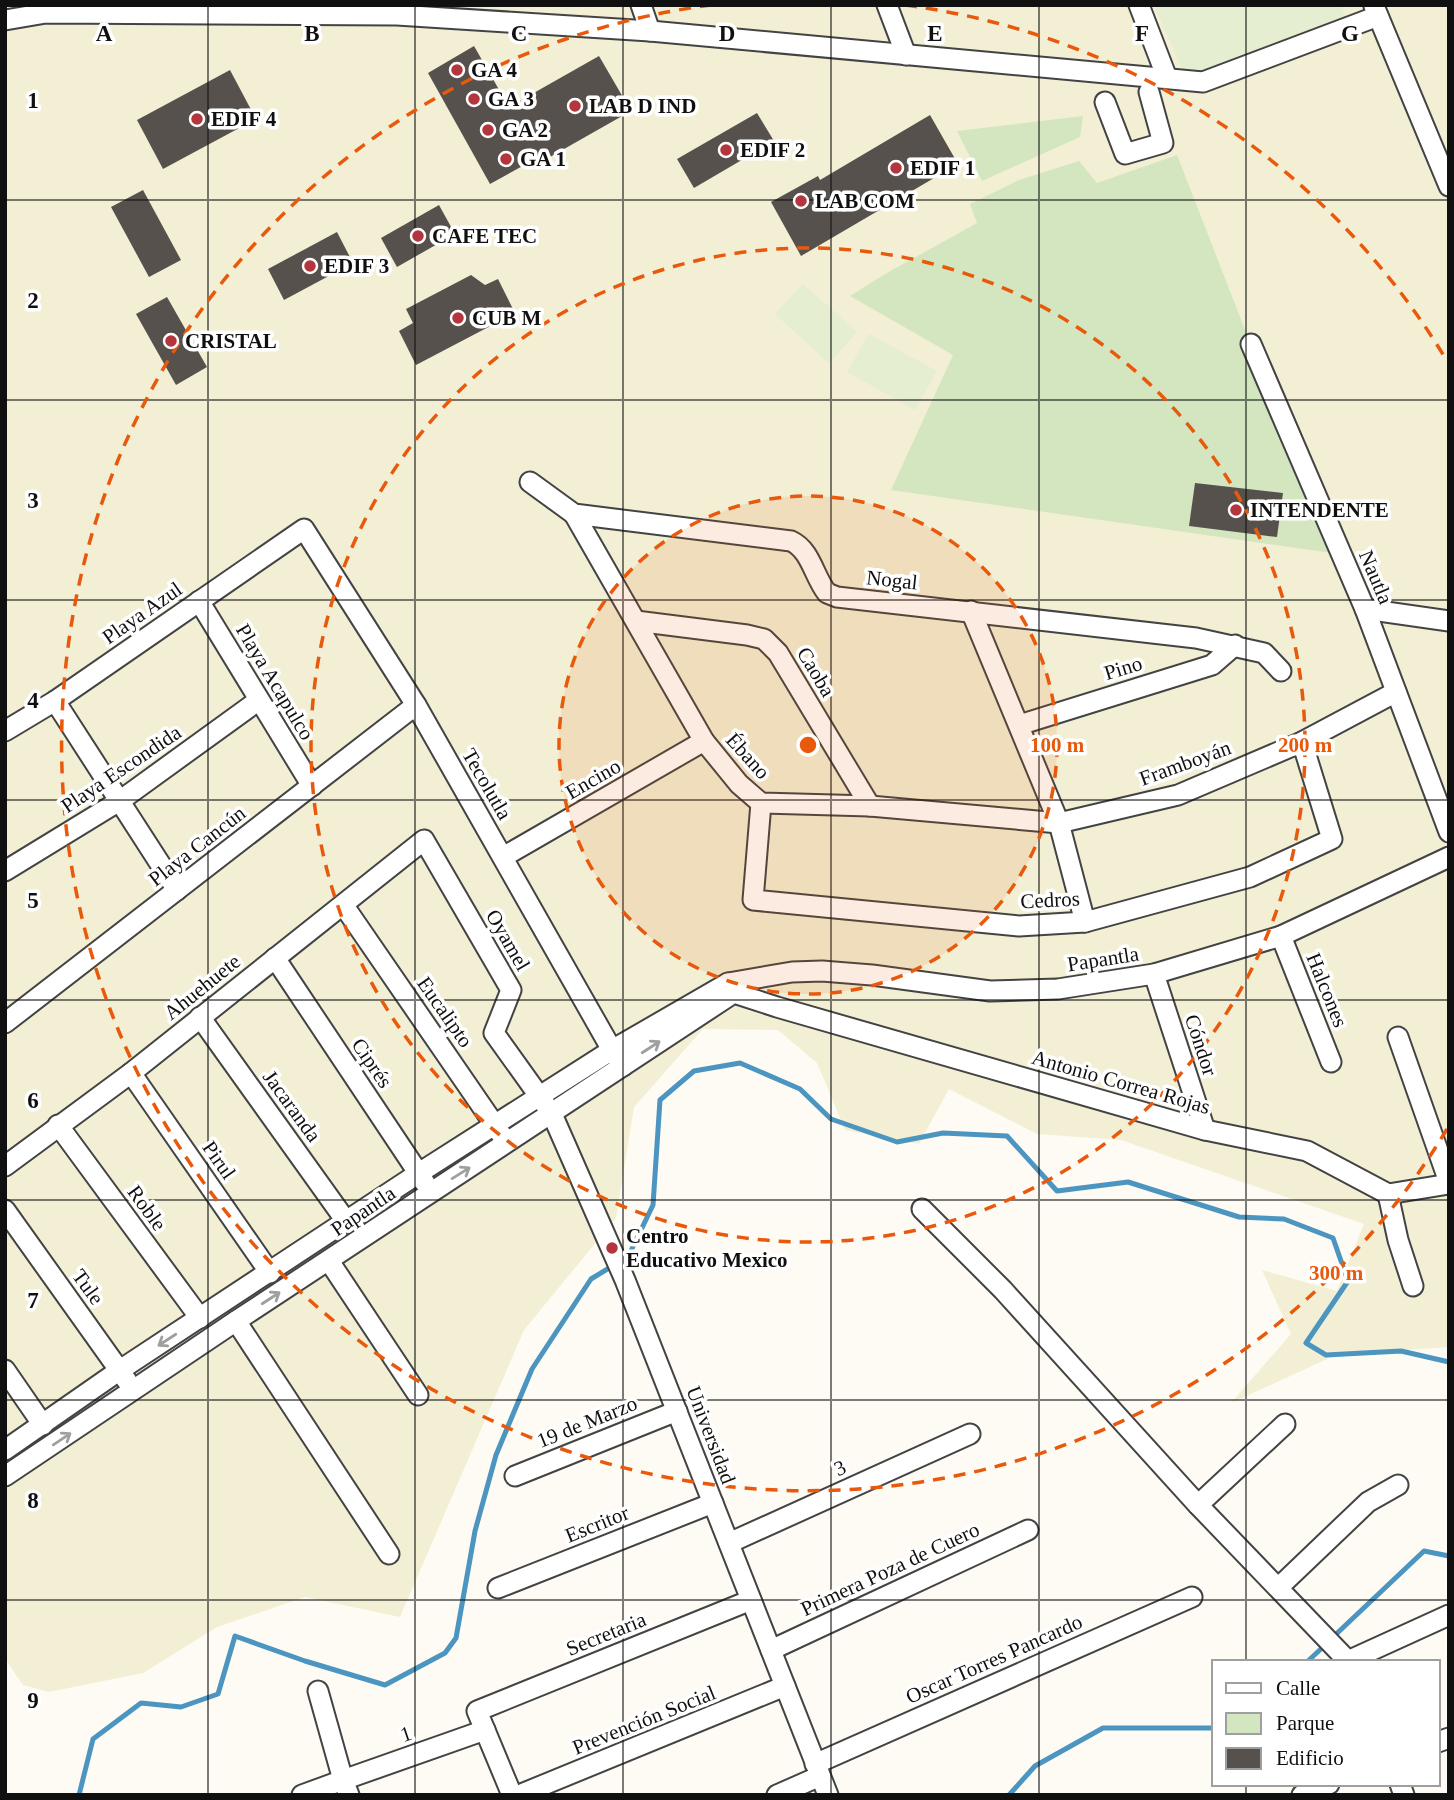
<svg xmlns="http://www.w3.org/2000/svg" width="1454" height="1800" font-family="'Times New Roman',serif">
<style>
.farmland{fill:#f2efd5}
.green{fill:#d4e6c0}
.pitch{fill:#e5eed0}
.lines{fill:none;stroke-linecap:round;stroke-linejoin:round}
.stream{stroke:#4b95c0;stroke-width:5}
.building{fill:#57514d}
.minor-casing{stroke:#434343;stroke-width:23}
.minor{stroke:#fff;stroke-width:19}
.oneway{stroke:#9f9f9f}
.grid{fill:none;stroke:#101010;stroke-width:2;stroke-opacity:0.55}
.ring{fill:none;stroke:#e8590c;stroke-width:3.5;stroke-dasharray:12 9}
.poi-dot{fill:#b3353e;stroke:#fff;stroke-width:2.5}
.labels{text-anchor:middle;stroke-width:7;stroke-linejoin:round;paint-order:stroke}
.poi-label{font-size:21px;font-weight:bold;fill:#101010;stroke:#fff;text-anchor:start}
.street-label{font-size:21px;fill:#101010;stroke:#fff}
.grid-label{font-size:23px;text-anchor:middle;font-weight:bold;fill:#101010;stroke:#fff;stroke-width:7;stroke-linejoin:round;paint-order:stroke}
.centre{fill:#e8590c;stroke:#fff;stroke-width:3.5}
.ring-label{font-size:21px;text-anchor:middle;font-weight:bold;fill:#e8590c;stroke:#fff;stroke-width:7;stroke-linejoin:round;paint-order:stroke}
</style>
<rect width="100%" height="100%" fill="#fefbf4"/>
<!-- farmland -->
<polygon class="farmland" points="5,5 1449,5 1449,1347 1336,1355 1231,1403 1291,1334 1262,1270 1337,1291 1364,1224 1121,1140 1037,1134 949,1089 919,1144 845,1130 817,1063 778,1030 703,1029 634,1107 616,1218 524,1330 400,1617 305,1597 217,1627 143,1673 49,1692 23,1685 5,1659"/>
<!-- green -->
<g class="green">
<polygon points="1083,116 1080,137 982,181 957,131"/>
<polygon points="1177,155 1332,553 891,490 953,355 850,296 885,274 977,223 970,204 1019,180 1079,161 1097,183"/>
</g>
<!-- pitch -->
<g class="pitch">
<polygon points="1154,5 1341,5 1352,32 1186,78"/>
<polygon points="803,284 857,332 829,363 775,314"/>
<polygon points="869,334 937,371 915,410 847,372"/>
</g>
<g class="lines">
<!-- stream -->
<g class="stream">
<polyline points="622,1261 628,1257 653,1205 660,1100 694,1071 740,1063 800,1089 831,1119 897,1142 943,1133 1007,1136 1057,1191 1128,1182 1239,1217 1284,1219 1333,1238 1348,1281 1306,1343 1326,1355 1401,1351 1449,1362"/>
<polyline points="1332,1638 1424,1551 1449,1556"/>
<polyline points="1307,1662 1325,1645"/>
<polyline points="79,1795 93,1739 141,1703 181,1707 218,1694 235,1636 305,1661 385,1685 445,1653 456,1638 475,1531 496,1455 532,1369 591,1279 614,1265"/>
<polyline points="1009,1795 1035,1766 1103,1728 1214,1728"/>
</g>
</g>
<!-- building -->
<g class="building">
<polygon points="474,46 509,107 599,56 631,111 550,157 548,152 490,184 428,73"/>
<polygon points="230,70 256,119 163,169 137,120"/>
<polygon points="757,113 774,141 694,188 677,159"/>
<polygon points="930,115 958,164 801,256 771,202 818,176 820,180"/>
<polygon points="143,190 181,260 149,277 111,207"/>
<polygon points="439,205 455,234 397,267 381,238"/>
<polygon points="337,232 353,263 284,300 268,269"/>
<polygon points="471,275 485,285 498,279 515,313 416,365 399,331 413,323 406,309"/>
<polygon points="167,297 207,367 176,385 136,314"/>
<polygon points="1195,483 1283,493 1277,537 1189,526"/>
</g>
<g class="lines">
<defs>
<g id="minor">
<polyline points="641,5 650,31"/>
<polyline points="887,5 906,55"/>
<polyline points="1139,5 1167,78"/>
<polyline points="1374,6 1449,186"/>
<polyline points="5,20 46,13 397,15 650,31 1203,82 1378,16"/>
<polyline points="1105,102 1125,154 1163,143 1149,92"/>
<polyline points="1251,344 1365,609 1449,832"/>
<path d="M530 482 574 514 791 541C811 550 814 577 827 593L837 597 1196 638 1264 653 1281 671"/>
<polyline points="574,514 704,741 739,784 761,803 870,806 1059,823 1178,795 1302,742 1396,692"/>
<polyline points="199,601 312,786"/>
<polyline points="1365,609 1449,621"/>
<polyline points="971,611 1059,823 1085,922"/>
<polyline points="636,621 747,635 764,639 778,653 870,806"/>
<polyline points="55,701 177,890"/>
<polyline points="1019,725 1212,665 1235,645"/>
<polyline points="5,731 55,701 304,529 416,705 612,1050 623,1066"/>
<polyline points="761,803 753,900 1019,926 1085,922 1250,877 1332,839 1302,742"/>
<polyline points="503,857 704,741"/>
<polyline points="5,871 121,800 259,700"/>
<polyline points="344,906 503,1137"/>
<polyline points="1281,936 1331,1062"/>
<polyline points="275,958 425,1183"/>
<polyline points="1154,974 1205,1130"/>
<polyline points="728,983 734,993 777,1007 1205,1130 1307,1151 1388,1194 1449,1184"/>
<polyline points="200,1017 346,1221"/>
<polyline points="5,1023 416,705"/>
<polyline points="1398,1037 1449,1182"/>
<polyline points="131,1073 270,1273"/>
<polyline points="58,1125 200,1318"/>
<polyline points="5,1166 131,1073 424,840 511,990 494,1033 552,1114 625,1280 828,1795"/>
<polyline points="1388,1194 1398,1240 1413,1286"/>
<polyline points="922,1209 1003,1290 1198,1505 1349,1662"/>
<polyline points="5,1210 127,1381"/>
<polyline points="329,1261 418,1395"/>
<polyline points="236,1321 389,1554"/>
<polyline points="5,1370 43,1425"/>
<polyline points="5,1450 120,1370 419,1173 612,1050 728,983 792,972 822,971 872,975 990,991 1058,989 1154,974 1281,936 1449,857"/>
<polyline points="5,1476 236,1321 729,996"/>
<polyline points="515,1476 677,1411"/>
<polyline points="1198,1505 1285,1424"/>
<polyline points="729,1543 970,1434"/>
<polyline points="1279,1587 1368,1502 1398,1485"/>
<polyline points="498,1588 713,1503"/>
<polyline points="771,1650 1028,1530"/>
<polyline points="1348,1661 1449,1615"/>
<polyline points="1438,1742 1449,1738"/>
<polyline points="815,1764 1192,1597"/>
<polyline points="1400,1784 1404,1795"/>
<polyline points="302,1795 343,1780 318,1691"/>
<polyline points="349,1795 343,1780 485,1730"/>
<polyline points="512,1795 477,1711 751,1600"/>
<polyline points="519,1795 785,1686"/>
<polyline points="777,1795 820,1776"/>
<polyline points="1302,1795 1329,1784"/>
</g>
</defs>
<!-- minor casing -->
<use href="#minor" class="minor-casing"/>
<!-- minor -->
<use href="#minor" class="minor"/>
</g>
<!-- one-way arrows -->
<defs><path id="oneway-shaft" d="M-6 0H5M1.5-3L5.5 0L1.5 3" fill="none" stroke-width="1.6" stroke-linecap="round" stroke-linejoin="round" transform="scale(1.75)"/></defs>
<g class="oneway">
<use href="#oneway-shaft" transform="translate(651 1047) rotate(-33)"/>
<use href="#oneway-shaft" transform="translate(461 1173) rotate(-32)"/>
<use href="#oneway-shaft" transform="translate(271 1298) rotate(-33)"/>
<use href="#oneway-shaft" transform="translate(167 1340) rotate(147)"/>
<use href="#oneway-shaft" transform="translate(62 1439) rotate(-34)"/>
</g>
<!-- grid -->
<path class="grid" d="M208 5V1795M415 5V1795M623 5V1795M831 5V1795M1039 5V1795M1246 5V1662M5 200H1449M5 400H1449M5 600H1449M5 800H1449M5 1000H1449M5 1200H1449M5 1400H1449M5 1600H1449M1246 1784V1795"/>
<!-- distance rings -->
<circle cx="808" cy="745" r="249" fill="#e8590c" fill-opacity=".12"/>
<g class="ring">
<circle cx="808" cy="745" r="249"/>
<circle cx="808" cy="745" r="497"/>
<path d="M1447 1129A746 746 0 1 1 711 5M905 5A746 746 0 0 1 1447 361"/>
</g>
<!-- markers -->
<g class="poi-dot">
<circle cx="457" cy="70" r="7"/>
<circle cx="474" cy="99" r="7"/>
<circle cx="575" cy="106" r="7"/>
<circle cx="197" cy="119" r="7"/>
<circle cx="488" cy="130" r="7"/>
<circle cx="726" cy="150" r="7"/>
<circle cx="506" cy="159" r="7"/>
<circle cx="896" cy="168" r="7"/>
<circle cx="801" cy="201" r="7"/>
<circle cx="418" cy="236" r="7"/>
<circle cx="310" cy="266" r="7"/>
<circle cx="458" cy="318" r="7"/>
<circle cx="171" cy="341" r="7"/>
<circle cx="1236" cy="510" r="7"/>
<circle cx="612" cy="1248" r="7"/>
</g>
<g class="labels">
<!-- poi labels -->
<g class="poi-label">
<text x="471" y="77">GA 4</text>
<text x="488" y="106">GA 3</text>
<text x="589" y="113">LAB D IND</text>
<text x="211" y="126">EDIF 4</text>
<text x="502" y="137">GA 2</text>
<text x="740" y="157">EDIF 2</text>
<text x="520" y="166">GA 1</text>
<text x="910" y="175">EDIF 1</text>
<text x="815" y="208">LAB COM</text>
<text x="432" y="243">CAFE TEC</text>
<text x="324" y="273">EDIF 3</text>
<text x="472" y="325">CUB M</text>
<text x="185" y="348">CRISTAL</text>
<text x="1250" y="517">INTENDENTE</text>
<text x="626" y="1243">Centro<tspan x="626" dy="24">Educativo Mexico</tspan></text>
</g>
<!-- street labels -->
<g class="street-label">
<text transform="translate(1376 577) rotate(67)" y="7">Nautla</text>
<text transform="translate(892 580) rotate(6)" y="7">Nogal</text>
<text transform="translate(142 613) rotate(-35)" y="7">Playa Azul</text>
<text transform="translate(1123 668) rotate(-17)" y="7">Pino</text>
<text transform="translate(816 672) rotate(59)" y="7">Caoba</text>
<text transform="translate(275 682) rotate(59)" y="7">Playa Acapulco</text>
<text transform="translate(748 756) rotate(48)" y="7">Ébano</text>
<text transform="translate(1185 763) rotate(-20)" y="7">Framboyán</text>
<text transform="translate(121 769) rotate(-34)" y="7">Playa Escondida</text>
<text transform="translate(593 779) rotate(-30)" y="7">Encino</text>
<text transform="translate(487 784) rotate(60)" y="7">Tecolutla</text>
<text transform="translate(197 846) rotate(-38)" y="7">Playa Cancún</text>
<text transform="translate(1050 900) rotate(-3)" y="7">Cedros</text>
<text transform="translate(508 940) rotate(60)" y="7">Oyamel</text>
<text transform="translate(1103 959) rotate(-9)" y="7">Papantla</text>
<text transform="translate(202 987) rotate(-39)" y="7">Ahuehuete</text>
<text transform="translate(1327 990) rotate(68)" y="7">Halcones</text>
<text transform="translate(445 1012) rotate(55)" y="7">Eucalipto</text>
<text transform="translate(1201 1045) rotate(72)" y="7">Cóndor</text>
<text transform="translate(372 1063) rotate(56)" y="7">Ciprés</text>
<text transform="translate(1121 1082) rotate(16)" y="7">Antonio Correa Rojas</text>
<text transform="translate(292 1106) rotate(54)" y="7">Jacaranda</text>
<text transform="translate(219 1160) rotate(55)" y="7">Pirul</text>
<text transform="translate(147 1208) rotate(54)" y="7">Roble</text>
<text transform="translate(363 1211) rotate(-34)" y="7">Papantla</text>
<text transform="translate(88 1287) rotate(54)" y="7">Tule</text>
<text transform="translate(587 1422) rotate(-22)" y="7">19 de Marzo</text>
<text transform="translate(711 1435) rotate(69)" y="7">Universidad</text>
<text transform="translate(840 1468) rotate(-24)" y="7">3</text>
<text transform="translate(597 1524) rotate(-22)" y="7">Escritor</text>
<text transform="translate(890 1569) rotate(-25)" y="7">Primera Poza de Cuero</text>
<text transform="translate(606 1634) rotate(-22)" y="7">Secretaria</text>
<text transform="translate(994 1659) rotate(-24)" y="7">Oscar Torres Pancardo</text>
<text transform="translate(644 1720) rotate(-22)" y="7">Prevención Social</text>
<text transform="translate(406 1734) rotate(-19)" y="7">1</text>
</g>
</g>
<g class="grid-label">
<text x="104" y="41">A</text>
<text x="312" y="41">B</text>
<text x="519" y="41">C</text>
<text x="727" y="41">D</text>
<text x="935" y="41">E</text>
<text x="1142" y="41">F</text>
<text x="1350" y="41">G</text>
<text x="33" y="108">1</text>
<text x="33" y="308">2</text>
<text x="33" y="508">3</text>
<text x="33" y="708">4</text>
<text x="33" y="908">5</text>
<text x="33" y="1108">6</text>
<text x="33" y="1308">7</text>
<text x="33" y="1508">8</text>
<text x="33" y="1708">9</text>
</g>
<circle cx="808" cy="745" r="10" class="centre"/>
<g class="ring-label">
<text x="1057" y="752">100 m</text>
<text x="1305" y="752">200 m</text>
<text x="1336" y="1280">300 m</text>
</g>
<!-- border -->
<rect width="1454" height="1800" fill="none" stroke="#101010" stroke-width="14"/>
<!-- legend -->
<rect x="1212" y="1660" width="228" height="126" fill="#ffffff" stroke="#9f9f9f" stroke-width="2"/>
<rect x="1226" y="1683" width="35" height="10" fill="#ffffff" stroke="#9f9f9f" stroke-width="2"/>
<text x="1276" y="1695" font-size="21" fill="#101010">Calle</text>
<rect x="1226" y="1713" width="35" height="21" fill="#d4e6c0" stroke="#9f9f9f" stroke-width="2"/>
<text x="1276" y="1730" font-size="21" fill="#101010">Parque</text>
<rect x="1226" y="1748" width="35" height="21" fill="#57514d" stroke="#9f9f9f" stroke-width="2"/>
<text x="1276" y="1765" font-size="21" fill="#101010">Edificio</text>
</svg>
